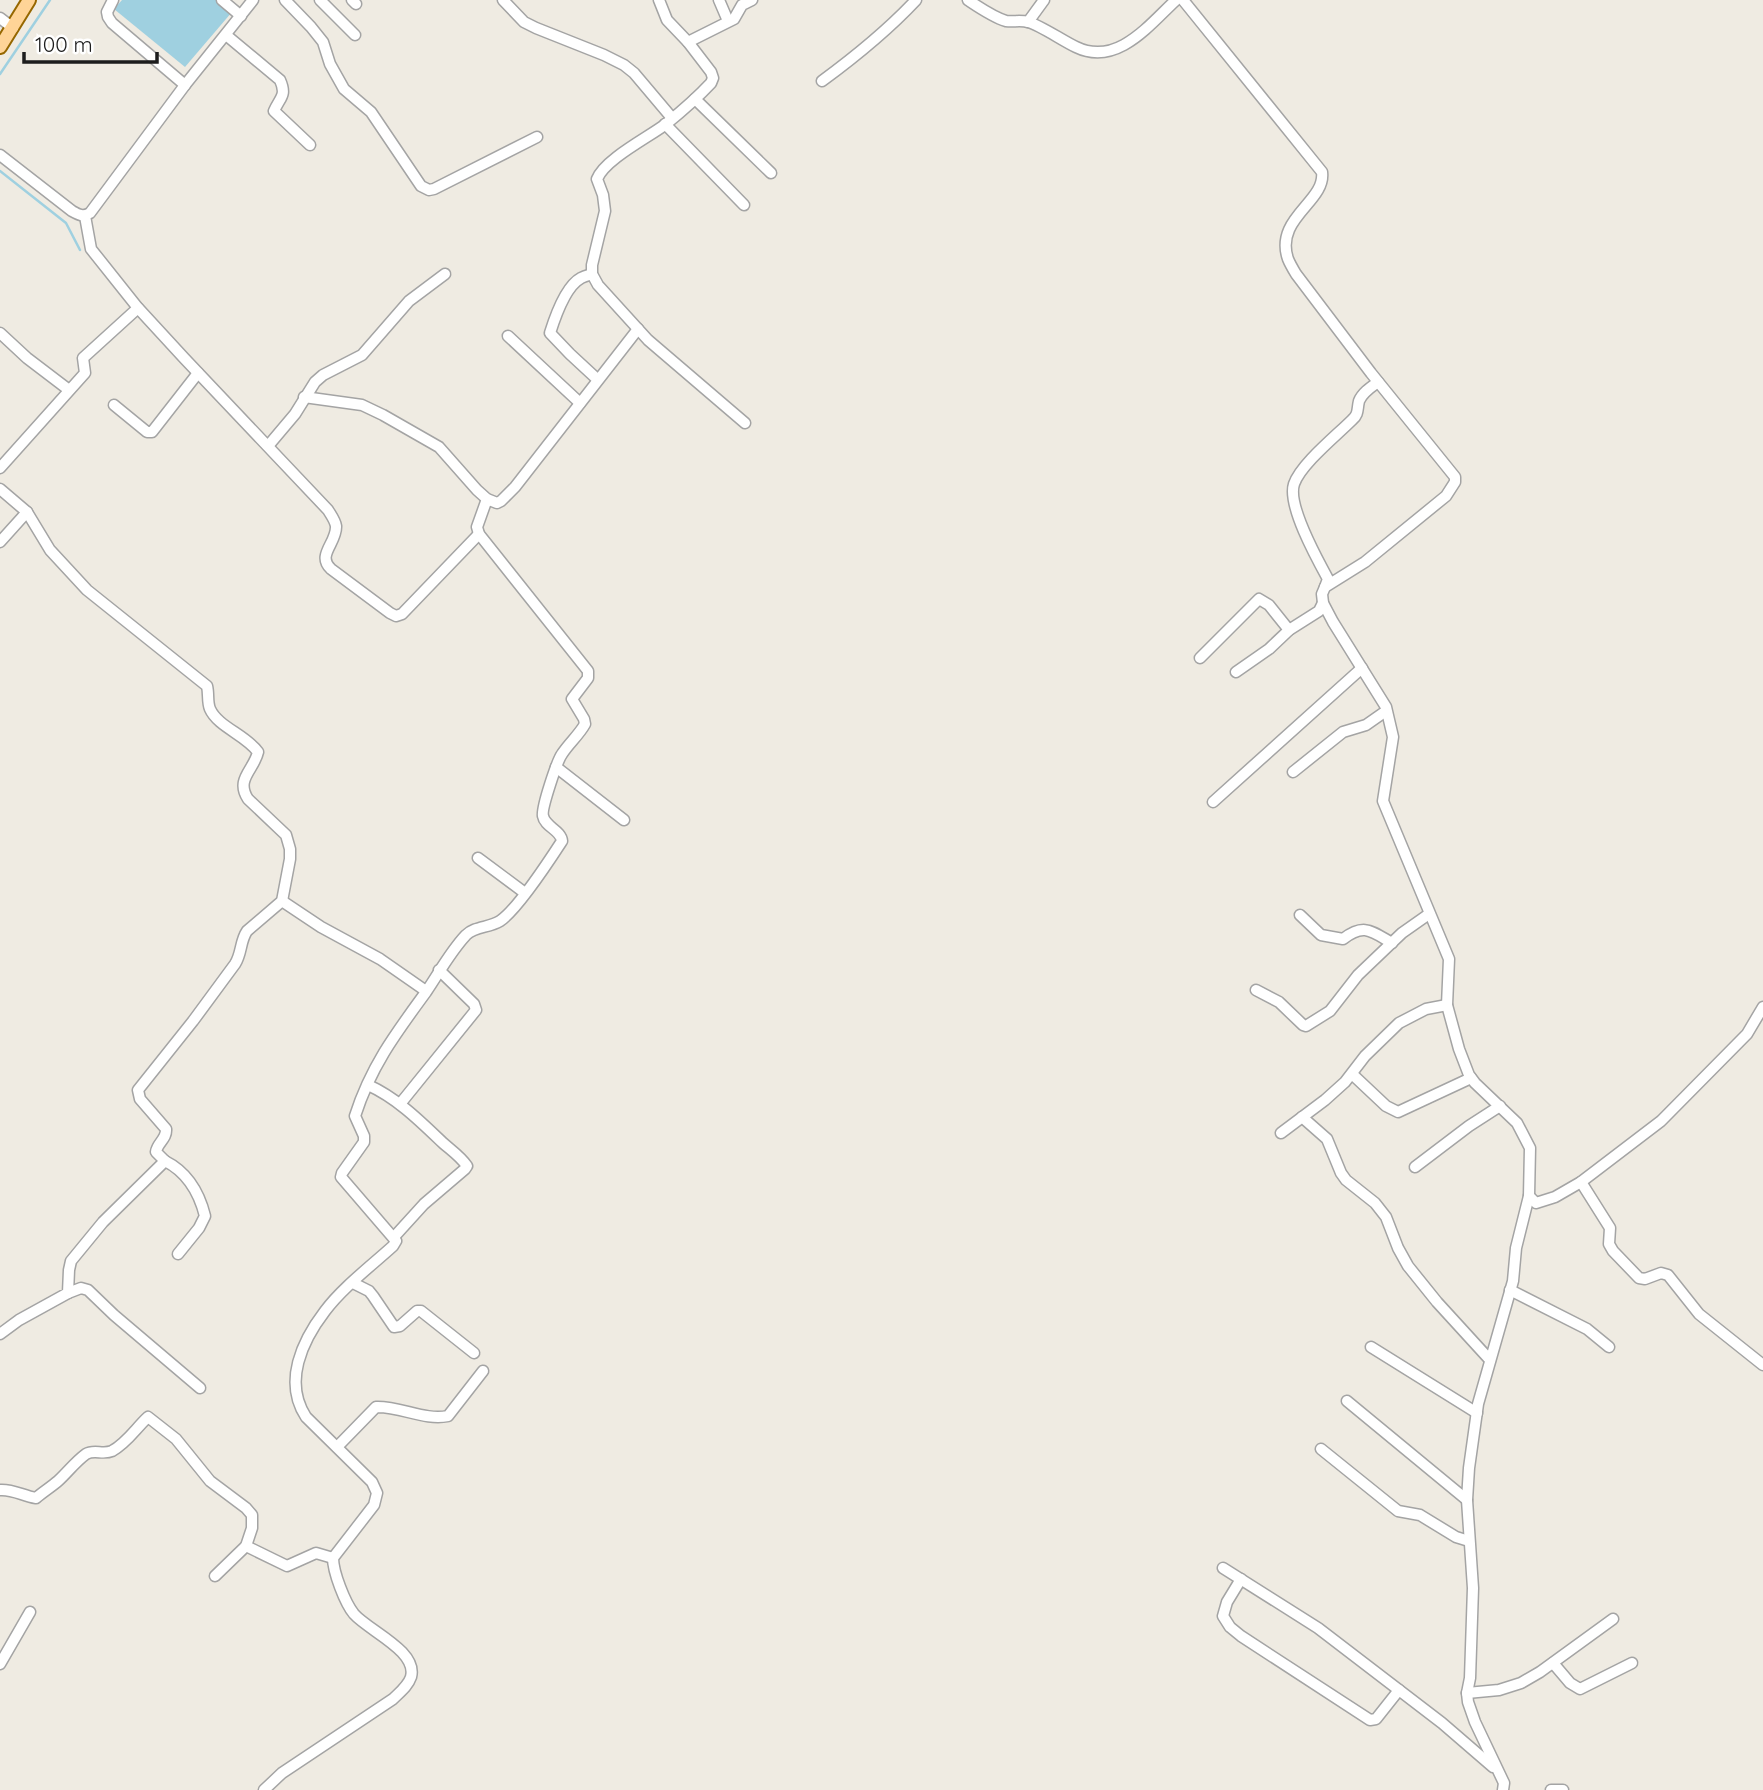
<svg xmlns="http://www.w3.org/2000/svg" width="1763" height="1790" font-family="Quicksand,sans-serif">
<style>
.water{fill:#9fd0e0}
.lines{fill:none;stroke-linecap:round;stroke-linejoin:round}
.stream{stroke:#9fd0e0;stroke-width:2.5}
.minor-casing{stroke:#a4a4a4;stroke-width:13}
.major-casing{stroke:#966700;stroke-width:16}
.minor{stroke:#fff;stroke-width:10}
.major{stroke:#ffd497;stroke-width:12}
</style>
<rect width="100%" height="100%" fill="#efebe2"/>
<!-- water -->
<polygon class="water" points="122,0 217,0 232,12 185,67 114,9"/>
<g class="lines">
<!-- stream -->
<g class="stream">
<polyline points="0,74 50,0"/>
<polyline points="0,171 66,223 80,250"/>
</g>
<defs>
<g id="minor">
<polyline points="113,0 107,12 108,17 112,23 185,85"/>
<polyline points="222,0 241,16"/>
<polyline points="285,0 311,27 323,42 330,64 344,89 371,112 421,186 429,190 434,189 537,137"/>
<polyline points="320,0 355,35"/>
<polyline points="352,0 356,4"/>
<polyline points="503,0 524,22 536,28 604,55 624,65 634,73 672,118"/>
<path d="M659 0 667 20 688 42 711 72 713 78 711 83C697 98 682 111 666 124 649 137 605 159 597 179L603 195 605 211 592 265V274L598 285 648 340 745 423"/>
<polyline points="719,0 728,21"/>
<path d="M968 0C980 8 993 17 1006 21 1013 22 1021 20 1028 22 1040 25 1063 41 1076 47 1117 67 1149 25 1176 0"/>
<path d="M1183 0 1322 172C1326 202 1274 218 1288 259 1290 264 1293 269 1296 274L1371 373 1455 477V482L1446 496 1365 562 1325 587 1322 594 1323 603 1333 622 1386 707 1393 737 1383 801 1449 959 1447 1005 1459 1049 1469 1075 1475 1083 1517 1123 1530 1148 1529 1196 1516 1248 1513 1281 1478 1404 1469 1468 1467 1500 1473 1588 1470 1678 1467 1693 1468 1702 1475 1722 1504 1783 1503 1790"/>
<polyline points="0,18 13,28"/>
<polyline points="1028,22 1044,0"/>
<path d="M226 35 280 80C287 96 280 97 274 111L310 145"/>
<polyline points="688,42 734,19 742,5 752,0"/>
<path d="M822 81C856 56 887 31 916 0"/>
<polyline points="695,99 771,173"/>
<polyline points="665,124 744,205"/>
<path d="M0 155 72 211C79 215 83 217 90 213L185 85 253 0"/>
<path d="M85 216 91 249 138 308 184 358 328 510C331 515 335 520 336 526 337 543 316 555 331 569L390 613 396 616 402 614 479 534"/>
<path d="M592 274C589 275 585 276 581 278 566 286 555 317 550 333L570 354 597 379"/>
<polyline points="0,333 27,358 69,390"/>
<polyline points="508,336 580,403"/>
<polyline points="304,397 362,405 383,415 439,447 477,490 487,499 497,503 501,501 515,487 638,329"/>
<polyline points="114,405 147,432 152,432 198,373"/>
<polyline points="268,446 295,414 315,382 323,375 362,355 409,301 445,274"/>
<polyline points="0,468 85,373 83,358 138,308"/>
<path d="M0 489 27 512 50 550 87 590 207 686C209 694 207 702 210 709 218 727 246 735 258 752 254 770 235 779 248 799L286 835 290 849V859L282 901 247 931C240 941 242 953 235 964L193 1021 138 1090 140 1099 166 1129C167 1139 157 1143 156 1152L165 1161 103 1222 71 1261 69 1270 68 1293 19 1320 0 1334"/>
<polyline points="0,542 27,512"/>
<path d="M1325 587 1328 579C1317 559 1287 505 1294 484 1301 464 1336 436 1352 420 1359 414 1357 409 1359 401 1362 393 1371 387 1378 382"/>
<polyline points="1200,658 1259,599 1269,605 1289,630"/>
<polyline points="1236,672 1269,649 1289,630 1319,611 1323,603"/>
<polyline points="556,767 624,820"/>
<polyline points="1293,772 1343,732 1366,725 1386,711"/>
<polyline points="1213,802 1362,668"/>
<polyline points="478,858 525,893"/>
<polyline points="282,901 321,927 380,959 426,991"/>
<path d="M1300 915 1321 935 1343 939C1364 923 1371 931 1392 943"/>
<polyline points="1256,990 1279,1002 1303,1025 1306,1026 1330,1011 1358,975 1402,933 1429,914"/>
<polyline points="1352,1074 1386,1106 1398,1112 1471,1078"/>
<path d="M368 1085C397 1098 420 1121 443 1143 451 1150 461 1157 467 1166L465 1169 424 1204 394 1237"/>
<polyline points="400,1104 476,1010 474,1004 439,970"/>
<polyline points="1302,1117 1327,1139 1341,1173 1346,1180 1375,1203 1386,1217 1398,1248 1408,1266 1437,1302 1490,1360"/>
<polyline points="1281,1133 1325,1100 1345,1082 1365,1056 1399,1023 1426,1009 1447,1005"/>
<path d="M165 1161C187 1172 199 1192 205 1216L199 1228 178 1254"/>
<polyline points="1415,1167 1469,1126 1500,1106"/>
<polyline points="1581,1182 1610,1228 1609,1244 1613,1251 1639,1278 1645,1279 1661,1273 1668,1275 1699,1314 1763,1365"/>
<polyline points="1529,1196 1536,1203 1555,1197 1581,1182 1661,1121 1747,1034 1763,1007"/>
<polyline points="353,1283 369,1291 373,1296 394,1327 400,1326 417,1311 421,1311 474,1353"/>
<polyline points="1510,1290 1587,1329 1609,1347"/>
<polyline points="68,1293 81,1288 88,1290 114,1315 200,1388"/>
<polyline points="1371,1347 1477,1413"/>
<polyline points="1347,1401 1467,1500"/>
<path d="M337 1447 376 1407C400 1406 425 1421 448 1416L483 1371"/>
<polyline points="1321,1449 1398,1511 1420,1515 1456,1537 1469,1541"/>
<path d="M0 1490C13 1489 23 1496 36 1498 43 1492 51 1487 58 1481 67 1473 75 1462 86 1454 94 1449 103 1455 112 1451 127 1443 136 1428 148 1417L176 1439 210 1481 246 1508 252 1515V1528L246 1546 215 1576"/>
<polyline points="246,1546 287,1566 316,1553 333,1558"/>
<polyline points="1223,1568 1318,1628 1442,1723 1493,1767"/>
<polyline points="1241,1579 1227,1602 1223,1616 1230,1627 1241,1636 1370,1720 1376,1719 1399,1690"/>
<polyline points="1553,1663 1570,1683 1580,1689 1632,1663"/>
<polyline points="0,1664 30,1612"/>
<polyline points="1467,1693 1499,1690 1521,1683 1540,1672 1613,1619"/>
<path d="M264 1790 282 1773 393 1699C400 1692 408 1686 411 1677 418 1651 369 1631 354 1614 345 1603 333 1572 333 1558L374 1505 377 1493 372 1482 306 1417C283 1382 302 1341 325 1311 342 1288 371 1266 393 1246L396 1241 341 1177 342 1173 364 1142V1136L355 1116C371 1066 396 1033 426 992 439 973 450 952 466 935 475 926 489 928 500 921 518 909 549 861 562 841 561 830 545 827 543 816 541 809 557 761 562 754 569 743 579 735 585 724L584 719 572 699 588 678V671L479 534 477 527 487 499"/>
<polyline points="1551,1790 1563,1790"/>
</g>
<polyline id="major" points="0,47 29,0"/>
</defs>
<!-- minor casing -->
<use href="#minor" class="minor-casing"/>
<!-- major casing -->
<use href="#major" class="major-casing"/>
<!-- minor -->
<use href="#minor" class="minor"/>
<!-- major -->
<use href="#major" class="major"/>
</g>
<!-- scale -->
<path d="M24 52v10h133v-10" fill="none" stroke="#1d1d1d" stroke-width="3.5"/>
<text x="35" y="52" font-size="21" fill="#1d1d1d" stroke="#ffffff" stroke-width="5" paint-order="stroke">100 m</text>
</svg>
